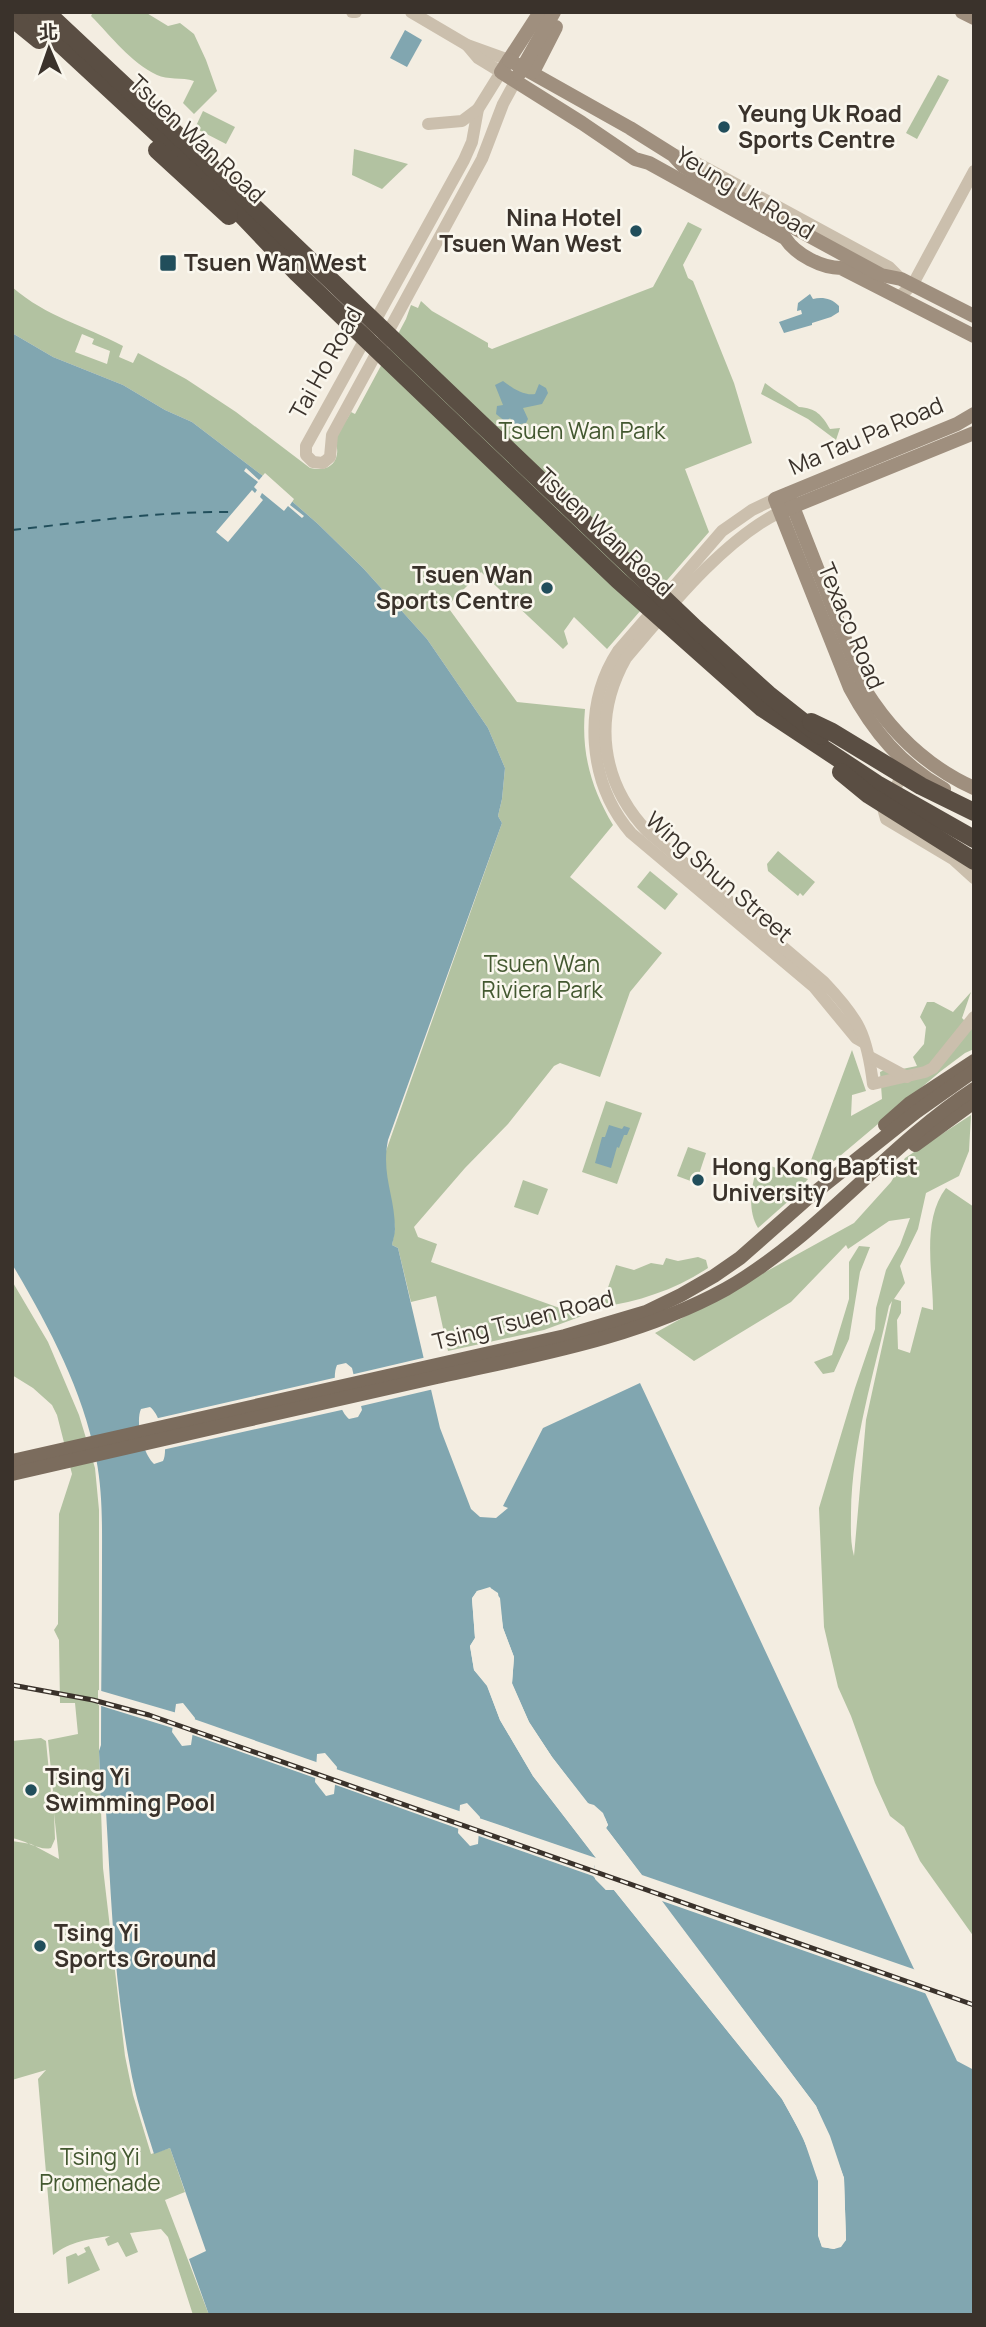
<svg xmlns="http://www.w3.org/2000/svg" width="986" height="2327" font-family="Manrope,'Noto Sans TC',sans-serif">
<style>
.green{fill:#b2c2a1;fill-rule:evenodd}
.water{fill:#81a6b0;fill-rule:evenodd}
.pier{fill:#f3ede1;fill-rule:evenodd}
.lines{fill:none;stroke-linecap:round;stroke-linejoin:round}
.ferry{stroke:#214e5b;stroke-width:2;stroke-dasharray:9 7;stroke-linecap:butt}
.tertiary{stroke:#cbbfad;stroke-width:12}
.secondary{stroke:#9f8f7e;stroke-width:14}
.primary{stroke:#7b6c5d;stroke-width:14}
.motorway{stroke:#5a4e43;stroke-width:18}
.rail-casing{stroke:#3a322b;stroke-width:5}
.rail{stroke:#faf7ee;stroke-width:2.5;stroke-dasharray:8;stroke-linecap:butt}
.poi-dot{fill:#214e5b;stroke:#faf7ee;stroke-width:2.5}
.labels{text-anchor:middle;stroke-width:5;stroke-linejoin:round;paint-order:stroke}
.poi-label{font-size:23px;font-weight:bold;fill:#3a322b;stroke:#faf7ee;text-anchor:start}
.street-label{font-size:23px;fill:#3a322b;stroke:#faf7ee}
.park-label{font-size:23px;fill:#435830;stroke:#faf7ee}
</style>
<rect width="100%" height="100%" fill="#f3ede1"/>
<!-- green -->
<g class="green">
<path d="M93 12H145L168 26 180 23 194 34 206 60 217 91 194 114 183 103 194 81C182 77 167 80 157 75 131 63 111 36 91 16Z"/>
<polygon points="938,75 949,80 917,139 906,133"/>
<polygon points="203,111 235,127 226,144 195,128"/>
<polygon points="354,149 408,164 382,189 352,175"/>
<path d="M688 222 702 229 683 265 688 278 693 281 734 383 752 443 685 469 709 532 607 649 574 617 564 631 568 644 563 649 481 572 447 606 517 702 585 709C581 753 591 788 613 825L570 877 662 953 630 992 600 1077 560 1063 554 1066 508 1124 465 1168 414 1227 418 1237 437 1244 431 1262 582 1316 544 1330 448 1351 436 1296 411 1302 398 1248 392 1245 395 1228 386 1178V1151L502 823 498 816 502 799 505 768 488 728 427 639 363 568 318 524 263 476 192 422 165 410 123 385 53 357 12 333V287C48 318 84 325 123 346L119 357 133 363 138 353 186 379 236 412 310 468C322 471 335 468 337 454 338 448 335 443 337 437 340 428 347 420 351 412L355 414 406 319 411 305 418 308 421 301 432 311 488 343V347L492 349 653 287ZM82 334 94 339 92 344 110 351 107 364 75 352Z"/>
<path d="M765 383C776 392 788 398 799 407 816 408 822 415 830 429L840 428 836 440 808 419 761 394Z"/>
<polygon points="778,851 815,882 803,896 800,893 798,896 768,871 767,864"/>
<polygon points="650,871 678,894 665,910 637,887"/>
<polygon points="971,992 962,1018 974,1030 974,1049 965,1053 941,1071 815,1177 807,1171 852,1050 866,1091 852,1095 851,1116 882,1099 880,1072 893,1066 902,1069 917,1066 913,1057 924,1044 926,1027 920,1017 927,1002 934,1002 953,1012"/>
<polygon points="606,1101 642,1113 617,1184 582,1172"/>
<path d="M971 1115 969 1151 959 1176 926 1193 918 1229 900 1266 905 1283 894 1299 901 1301V1313L897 1320 898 1349 910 1353 922 1307 933 1310C933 1272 921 1221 946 1188L974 1207V1937L920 1861 904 1827 890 1816 875 1783 851 1716 838 1687 824 1627 819 1508 855 1388 875 1329 876 1308 886 1270 900 1245 910 1218 889 1221 848 1249 846 1245 791 1302 694 1361 655 1333 854 1223 891 1182 905 1158ZM892 1301 866 1420 854 1556C850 1542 851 1527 851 1513 852 1442 874 1374 889 1306Z"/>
<polygon points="688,1147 706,1153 696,1183 677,1176"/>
<path d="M759 1162 808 1179 793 1197 758 1228C746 1208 752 1182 759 1162Z"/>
<polygon points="523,1180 548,1189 538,1215 514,1207"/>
<polygon points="859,1246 870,1247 860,1272 849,1339 834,1372 823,1374 814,1362 832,1355 849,1299 849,1262"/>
<path d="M698 1257 706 1260 708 1268C677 1289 638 1302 601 1307L616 1265 634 1270 651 1263 663 1265 666 1258 678 1261Z"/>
<path d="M12 1281 48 1342 79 1415 95 1468 99 1510V1751L103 1868 125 2056 133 2095 151 2154 170 2148 185 2192 165 2200 209 2315H193L168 2237 161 2229 130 2233 138 2252 126 2257 118 2242 108 2246 105 2239 110 2236C89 2239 71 2241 53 2255L38 2079 46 2070 12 2080V1841L31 1844 59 1859 54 1813 55 1839 51 1848C39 1851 25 1840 12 1838V1741L41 1738 46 1741 51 1793 53 1791 48 1740 78 1734 75 1703H60L59 1640 54 1630 58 1624 59 1514 72 1474 57 1415 52 1405 33 1388 12 1375Z"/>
<polygon points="89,2246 100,2270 68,2284 66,2257 76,2253 78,2256 86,2252 84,2248"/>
</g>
<!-- water -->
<g class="water">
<polygon points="405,30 422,40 407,67 390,58"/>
<path d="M810 294 813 299C822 297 831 298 839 306V312L831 317 812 323V325L784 333 779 322 802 314 801 310 797 311 798 303Z"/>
<path d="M12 333 53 357 123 385 165 410 192 422 263 476 318 524 363 568 427 639 488 728 505 768 502 799 498 816 502 823 388 1140C381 1175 395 1196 395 1229 395 1234 393 1240 392 1245L398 1248 440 1428 471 1509 480 1517 496 1518 508 1508 503 1506 543 1428 640 1383 957 2061 974 2070V2315H209L189 2259 206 2251 170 2148 154 2154C145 2125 135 2096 130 2066 114 1982 111 1896 106 1811L101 1810 100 1785 97 1784V1776L100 1775 99 1751 101 1745C101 1684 102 1624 102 1564 102 1529 103 1493 96 1458 82 1388 48 1325 12 1264ZM346 1363 352 1368 362 1410 358 1417 349 1419C338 1410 331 1378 337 1365ZM150 1407C161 1415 169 1449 163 1461L154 1464C143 1454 135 1422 141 1409ZM492 1589 498 1593 503 1628 514 1657 512 1683 529 1722 552 1757 588 1803 605 1818 608 1825 606 1828 816 2106 844 2178 846 2240 834 2249 822 2247C814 2226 822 2203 818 2180 812 2152 796 2124 782 2099L614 1890H606L595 1879 594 1860 597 1859 533 1776 500 1720 487 1685 474 1670 470 1646 475 1638 472 1599 477 1591ZM183 1703 195 1718 191 1745 182 1746 172 1732 176 1704ZM325 1753 337 1767 334 1794 326 1796 315 1782 317 1754ZM467 1803 480 1817 478 1844 470 1846 458 1833 460 1805Z"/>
<path d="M503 381C512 388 525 396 535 394L539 384 546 388 548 393 542 404 523 408 528 419 526 423 515 425 510 418 506 422 496 414 497 406 503 405 495 385Z"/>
<polygon points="609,1125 622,1129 624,1126 630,1128 627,1135 624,1135 619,1148 617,1147 611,1168 595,1163 602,1137 605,1137"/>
</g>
<!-- pier -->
<g class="pier">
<polygon points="246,468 259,480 265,473 294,499 290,505 304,516 302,518 288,506 284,511 262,493 260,497 263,500 228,542 216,532 252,490 255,493 257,490 254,487 258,482 244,471"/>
<polygon points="427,1357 434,1389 357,1407 350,1375"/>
<polygon points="338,1377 346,1409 162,1450 154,1419"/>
<path d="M490 1587 500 1598 503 1628 514 1657 512 1684 529 1722 552 1757 587 1803 594 1805 603 1813 608 1825 606 1828 642 1875 919 1971 930 1995 662 1901 816 2106 830 2136 844 2178 846 2240 841 2247 834 2249 822 2247 818 2236V2181L803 2137 782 2099 614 1890H606L593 1876 476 1835V1817L596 1858 533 1776 500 1720 487 1686 474 1670 470 1646 475 1638 472 1598 477 1591ZM489 1591 496 1599 499 1629 511 1658 509 1684 526 1723 549 1759 585 1805 593 1808 600 1815 604 1830 812 2108 826 2138 840 2179 842 2239 838 2244H825L821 2235V2180L806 2136 785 2097 617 1888 607 1887 597 1877 594 1866 600 1860V1857L536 1774 514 1740 490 1684 477 1669 474 1646 479 1638 476 1599 480 1594Z"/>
<polygon points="98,1690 177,1713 176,1729 98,1705"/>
<polygon points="191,1718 319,1763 318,1779 190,1734"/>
<polygon points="333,1768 462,1812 462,1830 333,1784"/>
</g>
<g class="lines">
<!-- ferry -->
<path class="ferry" d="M12 530C86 522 159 511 234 512"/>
<!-- tertiary -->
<g class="tertiary">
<polyline points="352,12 356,12"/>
<polyline points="411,12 467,45 509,60"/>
<polyline points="467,45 478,58 501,72 478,109 472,142 464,160 306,446 306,455 313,462 323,463 330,457 332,435 482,159 503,104 515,82"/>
<polyline points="428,124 462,121 478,109"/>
<polyline points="673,155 686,157 889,267 901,279"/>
<polyline points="898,298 913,284 974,171"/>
<path d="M775 499 752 510 722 531 618 651C582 706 588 783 631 833L814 987 856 1038 863 1042"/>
<path d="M780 512C723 540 668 609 626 658 592 718 601 783 648 832L824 982C859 1019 867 1034 873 1084L925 1072 933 1068 974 1017"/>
<polyline points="907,768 883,808 886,819 953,859 974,878"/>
<polyline points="870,1057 907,1077"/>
</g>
<!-- secondary -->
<g class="secondary">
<path d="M540 12 501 72 582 123 635 159 649 163 785 238C796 255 822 268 841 268L974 336"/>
<polyline points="962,12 974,18"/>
<polyline points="509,60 630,128 673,155 683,166 701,177 881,275 901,279 974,316"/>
<polyline points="533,72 556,27"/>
<polyline points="519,74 554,12"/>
<path d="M788 494 865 690C892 733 927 767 974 788"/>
<polyline points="787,509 974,433"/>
<path d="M944 789C901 765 873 731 850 688L775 499 957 424 974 414"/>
</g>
<!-- primary -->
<g class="primary">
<polyline points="885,1125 910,1103 974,1061"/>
<polyline points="915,1145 974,1102"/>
<polyline points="12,1461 565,1336 646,1312 681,1295 714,1276 740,1258 808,1198 916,1112 974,1071"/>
<path d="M12 1474C154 1441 295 1409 437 1377 535 1355 637 1338 726 1289 819 1236 885 1147 974 1089"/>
</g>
<!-- motorway -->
<g class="motorway">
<polyline points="26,12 216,188 297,273 618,580 762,708 877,784 974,839"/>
<polyline points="46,12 252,205 696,629 768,694 821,736"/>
<polyline points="12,18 39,40"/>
<polyline points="157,150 229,216"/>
<polyline points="811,722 832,732 921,786 974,812"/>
<polyline points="841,772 869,795 974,861"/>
</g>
<defs>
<polyline id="rail" points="12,1685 93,1700 149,1715 974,2005"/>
</defs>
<!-- rail casing -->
<use href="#rail" class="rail-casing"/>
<!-- rail -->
<use href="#rail" class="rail"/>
</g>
<!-- markers -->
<g class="poi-dot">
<circle cx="724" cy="127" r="7"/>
<circle cx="636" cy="231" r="7"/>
<rect x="159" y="254" width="18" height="18" rx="3.5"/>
<circle cx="547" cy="588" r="7"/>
<circle cx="698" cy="1180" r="7"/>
<circle cx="31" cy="1790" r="7"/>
<circle cx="40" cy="1946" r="7"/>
</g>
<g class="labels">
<!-- poi labels -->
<g class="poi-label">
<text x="738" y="122">Yeung Uk Road<tspan x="738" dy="26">Sports Centre</tspan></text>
<text x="622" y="226" text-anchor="end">Nina Hotel<tspan x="622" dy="26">Tsuen Wan West</tspan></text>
<text x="184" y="271">Tsuen Wan West</text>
<text x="533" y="583" text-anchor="end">Tsuen Wan<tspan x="533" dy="26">Sports Centre</tspan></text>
<text x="712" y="1175">Hong Kong Baptist<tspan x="712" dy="26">University</tspan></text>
<text x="45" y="1785">Tsing Yi<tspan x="45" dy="26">Swimming Pool</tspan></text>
<text x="54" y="1941">Tsing Yi<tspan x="54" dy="26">Sports Ground</tspan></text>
</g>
<!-- street labels -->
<g class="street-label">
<text transform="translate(197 139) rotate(43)" y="8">Tsuen Wan Road</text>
<text transform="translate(745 193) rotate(31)" y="8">Yeung Uk Road</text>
<text transform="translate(326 363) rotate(-61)" y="8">Tai Ho Road</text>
<text transform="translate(866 436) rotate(-23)" y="8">Ma Tau Pa Road</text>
<text transform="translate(605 532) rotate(43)" y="8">Tsuen Wan Road</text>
<text transform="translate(851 626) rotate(67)" y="8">Texaco Road</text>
<text transform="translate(719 877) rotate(41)" y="8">Wing Shun Street</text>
<text transform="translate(523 1320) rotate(-14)" y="8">Tsing Tsuen Road</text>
</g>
<!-- park labels -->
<g class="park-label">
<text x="582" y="439">Tsuen Wan Park</text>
<text x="542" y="972">Tsuen Wan<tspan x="542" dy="26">Riviera Park</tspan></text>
<text x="100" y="2165">Tsing Yi<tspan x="100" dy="26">Promenade</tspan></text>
</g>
</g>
<!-- border -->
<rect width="986" height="2327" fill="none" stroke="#3a322b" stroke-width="28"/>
<!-- north arrow -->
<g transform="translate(49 49) rotate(358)" stroke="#faf7ee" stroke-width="5" paint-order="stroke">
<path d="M0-5L12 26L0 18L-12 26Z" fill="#3a322b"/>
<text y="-10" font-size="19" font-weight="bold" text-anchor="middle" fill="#3a322b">北</text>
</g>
</svg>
